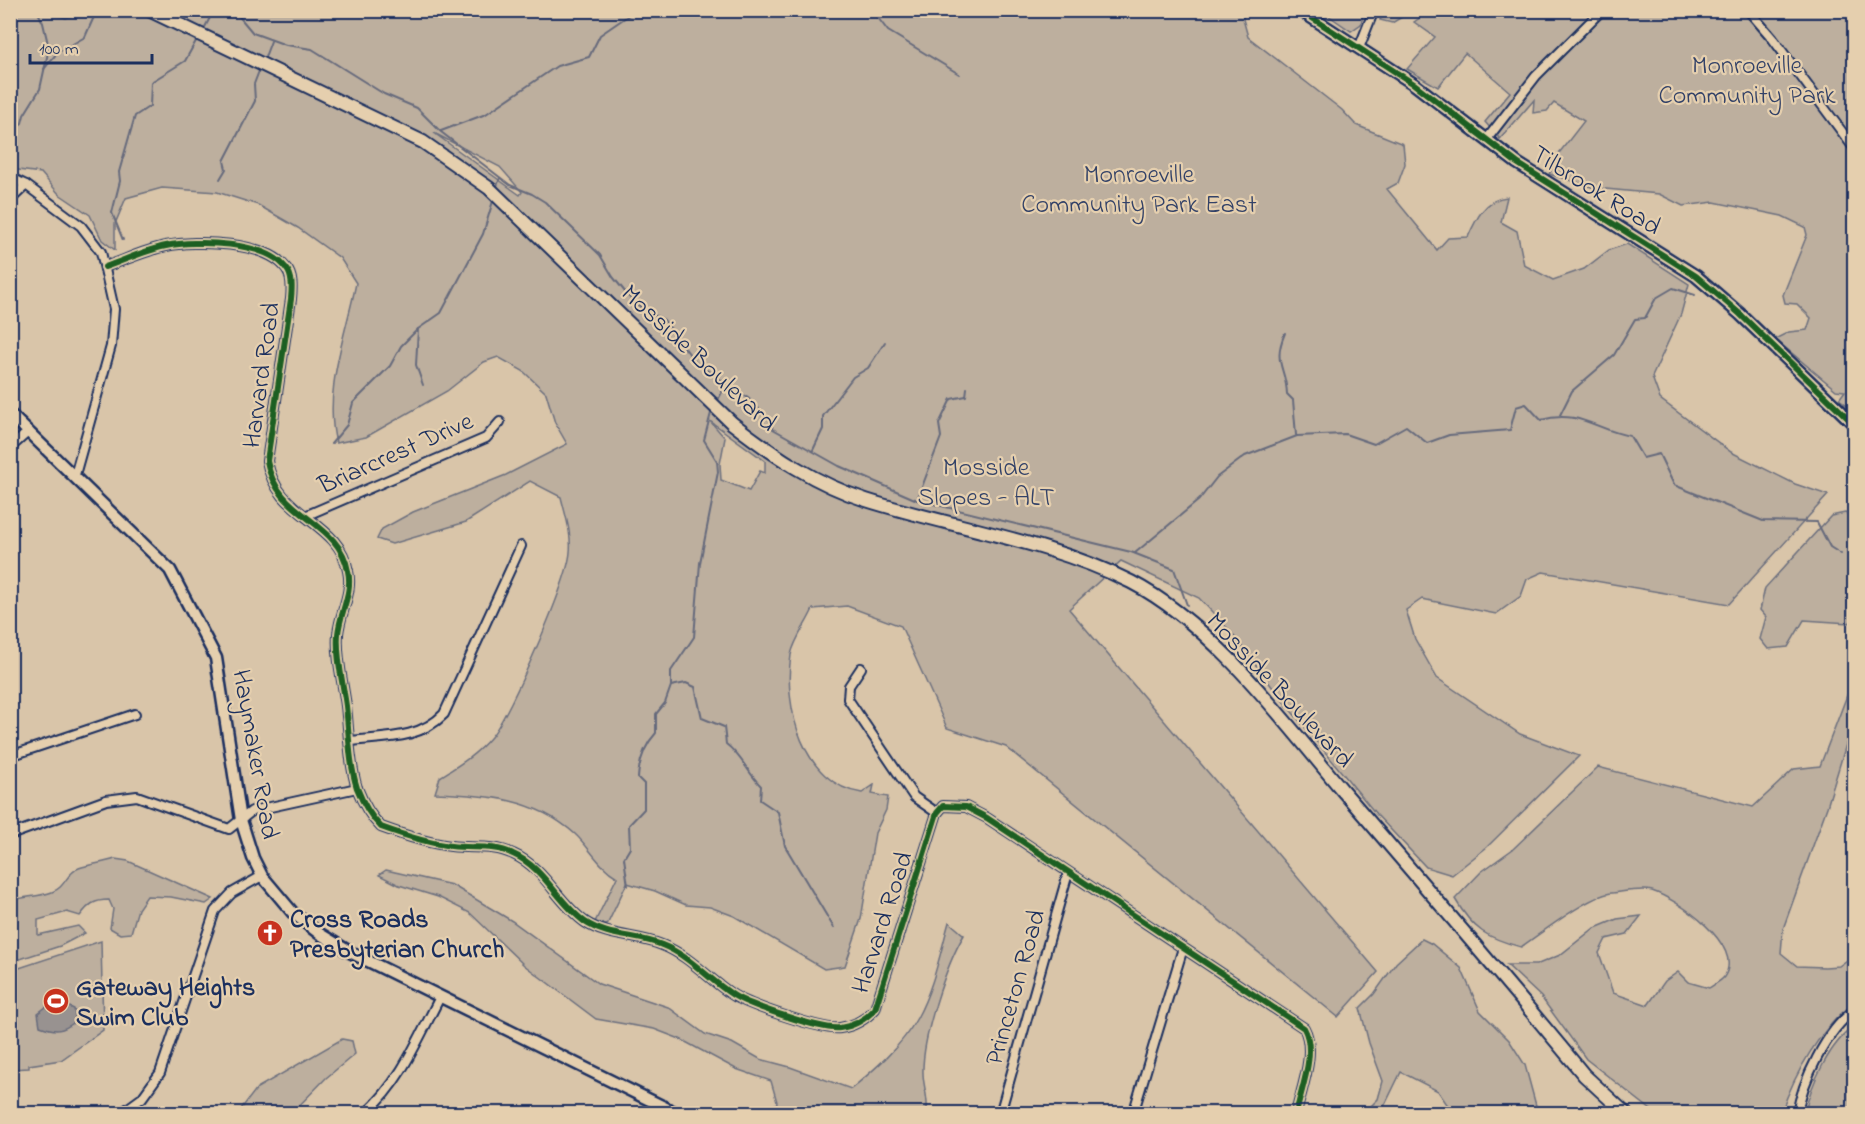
<svg xmlns="http://www.w3.org/2000/svg" width="1865" height="1124" font-family="'Indie Flower',sans-serif">
<style>
.green{fill:#bdaf9e;stroke:#6c6f7e;stroke-width:1.5;fill-rule:evenodd}
.water{fill:#989290;stroke:#666a7c;stroke-width:1.5}
.lines{fill:none;stroke-linecap:round;stroke-linejoin:round}
.stream{stroke:#666a7c;stroke-width:2}
.street-casing{stroke:#1b2f5e;stroke-width:12}
.secondary-casing{stroke:#1b2f5e;stroke-width:15}
.primary-casing{stroke:#1b2f5e;stroke-width:16}
.street{stroke:#e5cfae;stroke-width:8}
.secondary{stroke:#e5cfae;stroke-width:10}
.primary{stroke:#e5cfae;stroke-width:12}
.cycleway-casing{stroke:#e5cfae;stroke-width:10}
.cycleway{stroke:#1b5e20;stroke-width:6}
.labels{text-anchor:middle;stroke-width:4.5;stroke-linejoin:round;paint-order:stroke}
.park-label{font-size:26px;fill:#334268;stroke:#e5cfae}
.street-label{font-size:26px;fill:#1b2f5e;stroke:#e5cfae}
.poi-label{font-size:26px;font-weight:bold;fill:#1b2f5e;stroke:#e5cfae;text-anchor:start}
</style>
<rect width="100%" height="100%" fill="#d9c5a9"/>
<filter id="ink" filterUnits="userSpaceOnUse"><feTurbulence type="fractalNoise" baseFrequency=".0167" numOctaves="2"/><feDisplacementMap in="SourceGraphic" scale="12" xChannelSelector="R" yChannelSelector="G"/><feConvolveMatrix kernelMatrix="1 2 1 2 8 2 1 2 1" color-interpolation-filters="sRGB"/></filter>
<g filter="url(#ink)">
<!-- green -->
<g class="green">
<path d="M86 10 1244 11 1243 19 1248 37 1342 110 1356 125 1403 144 1405 164 1398 183 1387 189 1437 250 1448 238 1468 237C1476 219 1485 199 1507 197L1501 222 1517 231 1524 265 1553 280 1584 269 1609 250 1627 244 1689 284 1681 314 1652 377 1660 399 1731 452 1795 484 1828 495 1729 604 1543 572 1527 579 1521 596 1496 614 1422 599 1406 610 1415 639 1437 678 1520 734 1579 756 1487 847 1452 875 1426 867 1376 814 1279 696 1230 631 1199 598 1121 561 1069 609 1378 972 1338 1017 1006 747 947 728 901 626 847 606 813 609C807 623 794 640 791 655 783 707 803 784 862 793L874 785 872 794 888 797 886 810 875 833 861 919 845 966 824 969 734 916 710 907 686 905 655 891 627 883 607 925 595 922 617 877C599 867 590 848 575 834 535 798 487 795 435 793L440 777C459 765 476 755 491 737 510 714 568 581 570 552 572 534 565 514 561 497L530 481 466 522 392 544 377 539 382 529 413 512 506 475 567 444 555 423 546 393 523 371 498 357 484 362 447 391 366 437 336 443C323 390 346 335 356 283L340 258 298 228 258 205 217 192 162 188 126 198 115 224V250L102 240 90 215 59 194 41 173 11 169 10 11H45L66 18ZM434 133 500 167 522 192 520 195ZM710 421 765 461V473L760 471 749 491 721 480 720 464 725 438Z"/>
<polygon points="1384,10 1412,10 1412,11 1392,23 1380,20"/>
<polygon points="1322,11 1364,11 1361,24 1351,31"/>
<polygon points="1430,11 1854,11 1854,410 1839,399 1845,391 1836,390 1775,339 1789,332 1807,330 1811,318 1797,304 1785,303 1783,295 1807,235 1805,227 1782,216 1714,202 1683,206 1659,194 1595,188 1549,174 1553,167 1549,166 1584,121 1554,103 1547,111 1533,113 1534,100 1500,139 1485,122 1510,92 1465,53 1438,87 1407,69 1435,37 1414,22"/>
<polygon points="1845,513 1854,517 1854,620 1849,623 1804,620 1788,647 1768,649 1760,639 1766,617 1760,610 1765,588 1831,516"/>
<path d="M1854 677V718L1827 807 1783 929 1781 953 1797 966 1825 967 1839 966 1854 955V1003C1820 1028 1795 1073 1781 1113H1655L1586 1059 1541 997 1507 965H1536L1560 955 1593 929 1617 919 1641 916 1627 934 1606 939 1599 953 1613 993 1648 1005 1665 981 1678 972 1688 982 1709 988C1713 985 1721 981 1724 977 1746 946 1677 899 1652 891 1643 888 1622 892 1611 893 1587 897 1543 932 1521 947 1487 938 1473 930 1455 899L1481 872 1513 849 1598 767 1753 807 1794 769 1820 766Z"/>
<path d="M115 859 128 861 213 899 206 904 171 897 147 896 138 909 131 933 120 934 110 928 113 909 109 900C94 900 89 904 80 916L67 912 38 920V935L78 926 85 933 60 946 11 962V901C24 896 39 897 52 892 66 887 66 873 79 868 89 864 104 863 115 859Z"/>
<path d="M386 870 452 885 512 921 599 984 668 1007 705 1034 732 1043 760 1059 790 1067 851 1089C874 1070 902 1046 917 1018 933 989 940 954 949 922L964 935C946 965 922 1038 923 1073 923 1085 928 1096 927 1109L923 1114 772 1113 777 1102 771 1081 736 1069 680 1039 654 1029 596 1019 524 965 470 913 438 897 399 885 379 875Z"/>
<polygon points="1422,939 1432,944 1461,968 1480,1011 1509,1040 1525,1065 1538,1113 1453,1113 1438,1091 1401,1072 1381,1113 1364,1113 1378,1099 1383,1081 1369,1043 1360,1008 1374,994 1396,963"/>
<polygon points="101,941 103,1030 61,1060 29,1065 29,1068 11,1069 10,971"/>
<path d="M1854 1027V1113H1805C1810 1086 1830 1042 1854 1027Z"/>
<polygon points="342,1039 352,1041 355,1054 326,1078 292,1113 238,1113 257,1088"/>
</g>
<!-- water -->
<path class="water" d="M61 1003 74 1009 76 1021C62 1032 56 1032 40 1026L38 1013 50 1004Z"/>
<g class="lines">
<!-- stream -->
<g class="stream">
<polyline points="217,10 237,14 253,33 286,45 312,49 384,94 417,108 441,132 510,185 532,194 545,202 600,255 613,277 630,298 644,310 664,320 696,363 748,398 769,419 773,429 839,466 917,500 1131,552 1174,569 1187,605"/>
<polyline points="853,10 855,15 868,10"/>
<polyline points="872,10 888,31 959,74"/>
<polyline points="204,29 214,10"/>
<polyline points="265,57 271,41"/>
<polyline points="44,69 57,53 85,37 97,10"/>
<polyline points="441,131 486,114 557,66 589,57 600,35 632,13 645,10"/>
<polyline points="10,133 22,123 24,115 40,89 49,48 43,23 37,10"/>
<polyline points="220,179 226,169 224,161 255,101 254,84 259,71"/>
<polyline points="497,186 500,178"/>
<polyline points="123,240 112,213 120,181 119,172 135,116 150,106 151,82 185,61 196,41"/>
<polyline points="418,329 416,365 423,385"/>
<path d="M1285 333C1272 363 1286 367 1287 394L1293 400 1296 435"/>
<polyline points="718,400 727,382"/>
<polyline points="1560,415 1572,391 1614,355 1635,319 1645,318 1656,298 1673,288 1695,295"/>
<polyline points="331,444 347,425 353,403 390,366 401,346 418,329 441,313 483,234 493,201"/>
<polyline points="813,450 823,429 823,416 853,377 868,368 885,342"/>
<polyline points="917,500 941,437 939,424 951,399 966,396 967,388"/>
<path d="M1135 553 1199 500 1217 477 1245 456 1297 436 1345 434 1374 444 1406 426 1427 443 1449 435 1510 430 1516 407 1526 404 1541 420C1579 409 1596 430 1630 436L1643 458 1659 454 1674 485 1763 521 1817 522 1830 547 1841 554"/>
<path d="M671 686 686 683 695 687 702 718 724 727 726 744C742 756 747 772 761 786L760 800 778 812 785 846 834 928"/>
<path d="M628 886 624 858 630 848 629 825 644 809V784L638 778C639 762 645 745 656 733V714L665 703 671 686V671L694 637 700 563 718 472 717 461 704 440 711 413"/>
</g>
<defs>
<g id="street">
<polyline points="1748,10 1773,39 1854,148"/>
<polyline points="1359,48 1374,10"/>
<polyline points="1487,139 1536,76 1602,10"/>
<polyline points="10,177 26,185 81,226 101,252 114,309 111,346 75,475"/>
<polyline points="10,200 26,185"/>
<path d="M105 267C125 260 146 250 166 246 196 240 266 241 286 268 293 276 292 289 291 299L267 461C277 519 339 519 348 571 353 593 340 612 338 634 336 657 343 683 346 706 349 732 349 763 357 788 362 801 371 817 381 827 403 835 427 843 451 846 472 849 493 844 513 854 545 868 557 902 585 922 607 937 638 935 662 945 690 956 708 979 733 995 749 1005 823 1031 840 1028 855 1026 865 1020 875 1009L937 813 943 806 966 807 987 818 1304 1028C1317 1052 1301 1089 1296 1114"/>
<polyline points="10,448 29,431"/>
<polyline points="305,516 486,438 500,422"/>
<polyline points="861,668 849,686 848,699 914,797 937,813"/>
<path d="M350 741C383 737 419 740 444 714L521 546"/>
<polyline points="10,756 135,714"/>
<polyline points="10,835 106,800 137,796 229,829 252,811 357,788"/>
<polyline points="120,1114 142,1098 160,1073 215,911 232,893 262,876"/>
<path d="M365 1114C401 1082 418 1039 440 997"/>
<polyline points="1000,1114 1068,873"/>
<polyline points="1133,1114 1183,948"/>
<path d="M1797 1114C1802 1082 1827 1029 1854 1011"/>
</g>
<g id="secondary">
<polyline points="1300,10 1414,84 1517,163 1696,276 1740,314 1854,424"/>
<polyline points="10,414 170,570 216,658 241,820 253,858 262,876 293,913 320,934 348,951 678,1114"/>
</g>
<path id="primary" d="M149 10 423 142 489 188 732 423C773 455 816 484 866 500 954 528 1047 540 1131 582 1214 625 1283 720 1343 791 1424 885 1505 979 1584 1075L1626 1114"/>
</defs>
<!-- street casing -->
<use href="#street" class="street-casing"/>
<!-- secondary casing -->
<use href="#secondary" class="secondary-casing"/>
<!-- primary casing -->
<use href="#primary" class="primary-casing"/>
<!-- street -->
<use href="#street" class="street"/>
<!-- secondary -->
<use href="#secondary" class="secondary"/>
<!-- primary -->
<use href="#primary" class="primary"/>
<defs>
<g id="cycleway">
<polyline points="1300,10 1414,84 1517,163 1696,276 1740,314 1854,424"/>
<path d="M105 267C125 260 146 250 166 246 196 240 266 241 286 268 293 276 292 289 291 299L267 461C277 519 339 519 348 571 353 593 340 612 338 634 336 657 343 683 346 706 349 732 349 763 357 788 362 801 371 817 381 827 403 835 427 843 451 846 472 849 493 844 513 854 545 868 557 902 585 922 607 937 638 935 662 945 690 956 708 979 733 995 749 1005 823 1031 840 1028 855 1026 865 1020 875 1009L937 813 943 806 966 807 987 818 1304 1028C1317 1052 1301 1089 1296 1114"/>
</g>
</defs>
<!-- cycleway casing -->
<use href="#cycleway" class="cycleway-casing"/>
<!-- cycleway -->
<use href="#cycleway" class="cycleway"/>
</g>
</g>
<!-- icons -->
<defs>
<symbol id="church-disc" viewBox="-11 -11 22 22"><circle r="9.5" fill="#c8321e" stroke="#e5cfae"/><path d="M-1.2-6h2.4v3.5h3.3v2.4h-3.3V6h-2.4V-.1h-3.3v-2.4h3.3Z" fill="#fff"/></symbol>
<symbol id="stadium-disc" viewBox="-11 -11 22 22"><circle r="9.5" fill="#c8321e" stroke="#e5cfae"/><path d="M0-5a6.5 5 0 1 0 0 10a6.5 5 0 1 0 0-10ZM-3.5-1.8h7v3.6h-7Z" fill="#fff"/></symbol>
</defs>
<g fill-rule="evenodd">
<use href="#church-disc" x="255" y="918" width="30" height="30"/>
<use href="#stadium-disc" x="41" y="986" width="30" height="30"/>
</g>
<g class="labels">
<!-- park labels -->
<g class="park-label">
<text x="1747" y="73">Monroeville<tspan x="1747" dy="30">Community Park</tspan></text>
<text x="1139" y="182">Monroeville<tspan x="1139" dy="30">Community Park East</tspan></text>
<text x="986" y="475">Mosside<tspan x="986" dy="30">Slopes - ALT</tspan></text>
</g>
<!-- street labels -->
<g class="street-label">
<text transform="translate(1597 189) rotate(32)" y="9">Tilbrook Road</text>
<text transform="translate(700 357) rotate(43)" y="9">Mosside Boulevard</text>
<text transform="translate(260 375) rotate(-82)" y="9">Harvard Road</text>
<text transform="translate(395 452) rotate(-24)" y="9">Briarcrest Drive</text>
<text transform="translate(1281 689) rotate(47)" y="9">Mosside Boulevard</text>
<text transform="translate(257 754) rotate(80)" y="9">Haymaker Road</text>
<text transform="translate(881 922) rotate(-72)" y="9">Harvard Road</text>
<text transform="translate(1014 987) rotate(-74)" y="9">Princeton Road</text>
</g>
<!-- poi labels -->
<g class="poi-label">
<text x="290" y="927">Cross Roads<tspan x="290" dy="30">Presbyterian Church</tspan></text>
<text x="76" y="995">Gateway Heights<tspan x="76" dy="30">Swim Club</tspan></text>
</g>
</g>
<!-- margin -->
<rect width="1865" height="1124" fill="none" stroke="#e5cfae" stroke-width="36"/>
<rect x="18" y="18" width="1829" height="1088" fill="none" stroke="#1b2f5e" stroke-width="2" filter="url(#ink)"/>
<!-- scale -->
<path d="M30 54v9h122v-9" fill="none" stroke="#1b2f5e" stroke-width="3"/>
<text x="39" y="54" font-size="18" fill="#1b2f5e" stroke="#e5cfae" stroke-width="4.5" paint-order="stroke">100 m</text>
</svg>
